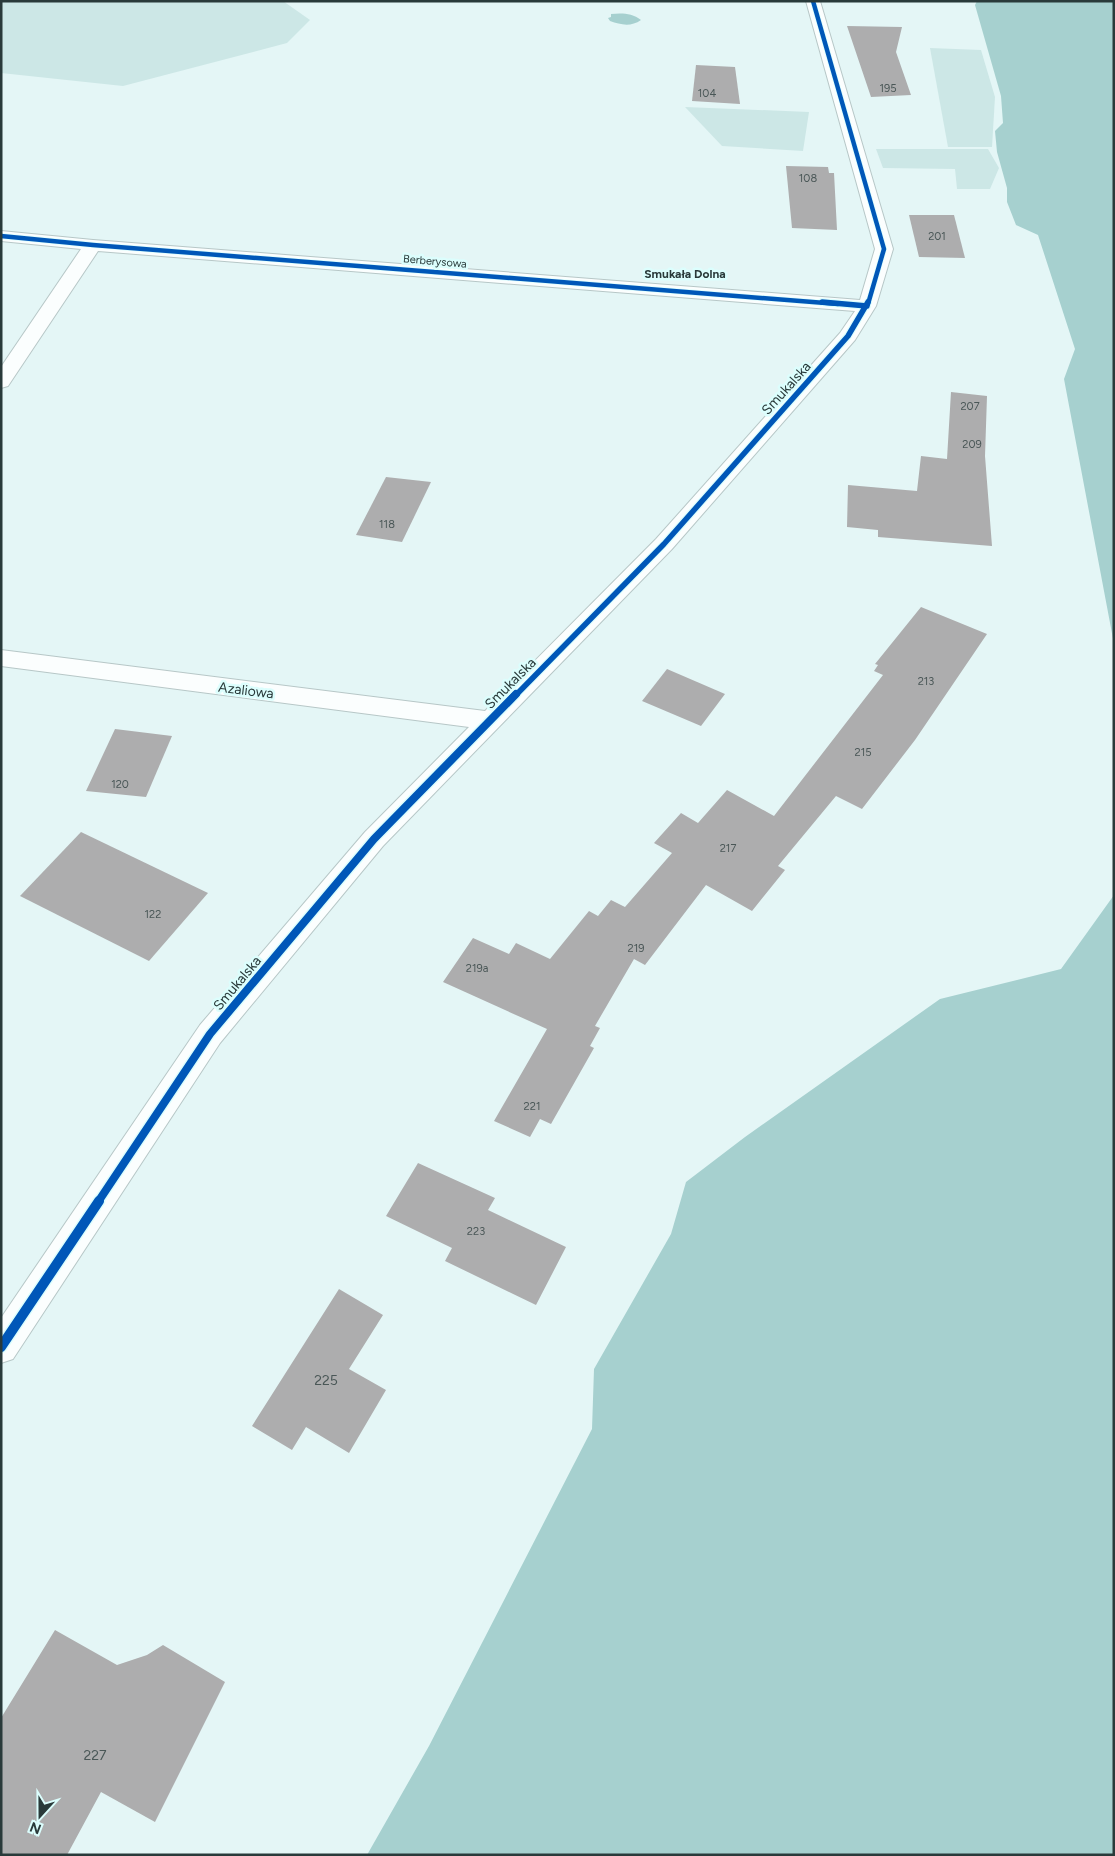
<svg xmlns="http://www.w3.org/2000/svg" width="1115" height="1856" font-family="Figtree,sans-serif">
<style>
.green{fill:#cce7e6}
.water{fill:#a6d0cf}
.building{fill:#adadae}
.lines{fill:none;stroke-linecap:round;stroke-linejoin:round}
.minor-casing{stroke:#b7c7c7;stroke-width:2}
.minor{fill:#fbfefe;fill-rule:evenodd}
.cycleway-far3-casing{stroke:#dcfefd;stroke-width:6}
.cycleway-far2-casing{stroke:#dcfefd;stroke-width:8}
.cycleway-far1-casing{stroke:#dcfefd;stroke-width:11}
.cycleway-casing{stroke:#dcfefd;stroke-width:13}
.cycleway-far3{stroke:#0057b8;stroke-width:4.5}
.cycleway-far2{stroke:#0057b8;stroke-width:5.5}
.cycleway-far1{stroke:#0057b8;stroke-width:8}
.cycleway{stroke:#0057b8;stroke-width:10}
.labels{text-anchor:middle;stroke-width:5;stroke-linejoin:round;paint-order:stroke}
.number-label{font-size:11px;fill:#4a5757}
.far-street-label{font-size:11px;fill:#293a3a;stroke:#dcfefd}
.far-neighbourhood-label{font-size:12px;font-weight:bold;fill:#293a3a;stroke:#dcfefd}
.street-label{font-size:14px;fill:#293a3a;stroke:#dcfefd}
.near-number-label{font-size:14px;fill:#4a5757}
</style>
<rect width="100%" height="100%" fill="#e4f6f6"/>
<!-- green -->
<g class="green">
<polygon points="1,1 283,1 310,20 287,43 123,86 1,73"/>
<polygon points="930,48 981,50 995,97 992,147 948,147"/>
<polygon points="685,107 809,112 803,151 722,146"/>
<polygon points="876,149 988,149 999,168 990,189 957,189 955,169 883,168"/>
</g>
<!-- water -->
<g class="water">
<polygon points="977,1 1114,1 1114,644 1064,379 1075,349 1038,235 1016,225 1007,202 1007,188 997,152 995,131 1003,123 1001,96 975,5"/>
<path d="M611 14C622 13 632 13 641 20 631 27 621 25 610 21L608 18 611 17Z"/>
<polygon points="1114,895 1114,1855 367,1855 429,1746 592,1429 594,1369 671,1234 686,1182 745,1137 940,999 1061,969"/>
</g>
<!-- building -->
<g class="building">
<polygon points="847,26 902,27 896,52 911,95 871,97"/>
<polygon points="696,65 735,67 740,104 692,101"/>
<polygon points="786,166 828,167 829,173 834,173 837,230 792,228"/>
<polygon points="909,215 954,215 965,258 919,257"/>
<polygon points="951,392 987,396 985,456 992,546 878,537 878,530 847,527 848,485 917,491 921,456 947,459"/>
<polygon points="386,477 431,482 402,542 356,535"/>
<polygon points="921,607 987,634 915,740 862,809 836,796 778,866 785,870 752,911 706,885 645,965 634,959 595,1026 600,1028 590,1046 594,1048 551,1124 540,1119 530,1137 494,1121 547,1029 443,982 473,938 509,954 516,943 550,959 589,911 598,916 611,900 625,907 672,853 654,843 681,813 698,823 727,790 774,816 883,675 874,671 878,665 875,664"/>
<polygon points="667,669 725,694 701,726 642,701"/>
<polygon points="115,729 172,736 146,797 86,791"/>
<polygon points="81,832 208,893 149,961 20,896"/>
<polygon points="418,1163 495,1198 488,1210 566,1247 536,1305 445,1261 452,1248 386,1216"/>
<polygon points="339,1289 383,1315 349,1369 386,1390 349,1453 306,1427 292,1450 252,1426"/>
<polygon points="55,1630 117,1665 147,1655 163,1645 225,1682 155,1822 101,1792 67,1855 1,1855 1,1718"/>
</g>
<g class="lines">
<defs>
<polygon id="minor" points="806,1 820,1 893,249 876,306 855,340 672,549 383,846 220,1043 13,1359 1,1363 1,1318 200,1025 365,832 469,727 1,666 1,650 485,711 656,539 840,333 855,311 98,251 8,386 1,388 1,367 81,249 1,241 1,231 93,240 860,300 875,249"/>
</defs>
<!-- minor casing -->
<use href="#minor" class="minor-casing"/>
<!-- minor -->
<use href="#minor" class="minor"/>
<defs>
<g id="cycleway-far3">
<polyline points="813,1 884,249 868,304"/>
<polyline points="1,236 93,245 838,304"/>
</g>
<g id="cycleway-far2">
<polyline points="822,302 867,306"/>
<polyline points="515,696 664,544 848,336 868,302"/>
</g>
<polyline id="cycleway-far1" points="98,1202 210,1034 374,839 516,694"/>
<polyline id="cycleway" points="1,1347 99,1201"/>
</defs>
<!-- cycleway-far3 casing -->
<use href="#cycleway-far3" class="cycleway-far3-casing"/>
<!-- cycleway-far2 casing -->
<use href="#cycleway-far2" class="cycleway-far2-casing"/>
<!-- cycleway-far1 casing -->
<use href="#cycleway-far1" class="cycleway-far1-casing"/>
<!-- cycleway casing -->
<use href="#cycleway" class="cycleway-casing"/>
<!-- cycleway-far3 -->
<use href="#cycleway-far3" class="cycleway-far3"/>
<!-- cycleway-far2 -->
<use href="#cycleway-far2" class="cycleway-far2"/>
<!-- cycleway-far1 -->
<use href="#cycleway-far1" class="cycleway-far1"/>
<!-- cycleway -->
<use href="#cycleway" class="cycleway"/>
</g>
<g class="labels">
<!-- number labels -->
<g class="number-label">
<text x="888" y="92">195</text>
<text x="707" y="97">104</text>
<text x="808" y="182">108</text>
<text x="937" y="240">201</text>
<text x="970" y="410">207</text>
<text x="972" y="448">209</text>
<text x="387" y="528">118</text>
<text x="926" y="685">213</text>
<text x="863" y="756">215</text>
<text x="120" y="788">120</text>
<text x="728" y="852">217</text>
<text x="153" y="918">122</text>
<text x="636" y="952">219</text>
<text x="477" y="972">219a</text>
<text x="532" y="1110">221</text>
<text x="476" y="1235">223</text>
</g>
<!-- far-street labels -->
<g class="far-street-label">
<text transform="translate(435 261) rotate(5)" y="4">Berberysowa</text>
</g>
<!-- far-neighbourhood labels -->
<g class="far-neighbourhood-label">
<text x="685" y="278">Smukała Dolna</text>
</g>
<!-- street labels -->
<g class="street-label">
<text transform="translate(786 388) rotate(-48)" y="5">Smukalska</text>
<text transform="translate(510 683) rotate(-45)" y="5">Smukalska</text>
<text transform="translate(246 690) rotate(7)" y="5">Azaliowa</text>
<text transform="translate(237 983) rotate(-50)" y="5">Smukalska</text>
</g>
<!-- near-number labels -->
<g class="near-number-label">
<text x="326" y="1385">225</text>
<text x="95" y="1760">227</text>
</g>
</g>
<!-- border -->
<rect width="1115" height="1856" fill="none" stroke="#293a3a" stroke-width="5"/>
<!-- north arrow -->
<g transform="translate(40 1816) rotate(201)" stroke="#dcfefd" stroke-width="4" paint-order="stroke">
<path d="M0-4L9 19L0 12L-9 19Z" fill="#293a3a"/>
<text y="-8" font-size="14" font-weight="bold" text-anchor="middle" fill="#293a3a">N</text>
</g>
</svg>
